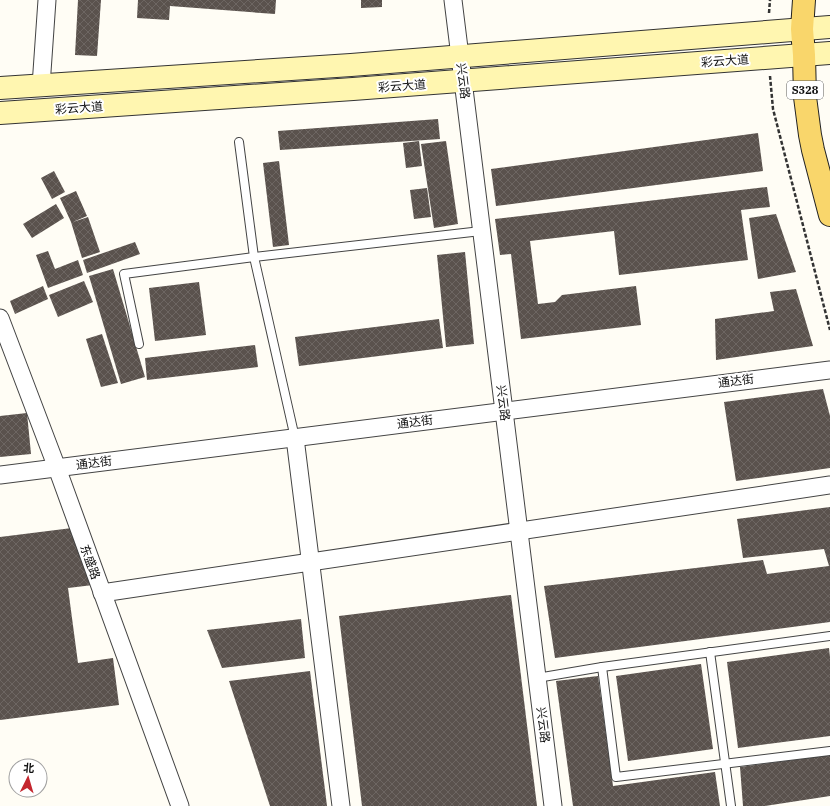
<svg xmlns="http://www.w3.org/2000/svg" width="830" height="806" font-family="'IBM Plex Serif','Noto Sans SC',serif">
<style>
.building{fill:url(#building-cross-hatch)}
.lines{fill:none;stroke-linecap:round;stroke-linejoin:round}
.lane-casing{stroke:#444;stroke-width:10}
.street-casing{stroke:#444;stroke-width:19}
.secondary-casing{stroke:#333;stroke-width:24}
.primary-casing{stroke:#222;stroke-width:24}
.path{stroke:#333;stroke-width:2.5;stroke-dasharray:4 2;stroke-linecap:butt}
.lane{stroke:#fff;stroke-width:8}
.street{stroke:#fff;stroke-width:17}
.secondary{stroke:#fff6b0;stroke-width:22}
.primary{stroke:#f9d66b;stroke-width:22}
.labels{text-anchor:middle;stroke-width:4;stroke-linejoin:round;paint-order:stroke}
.shield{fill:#fff;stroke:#585858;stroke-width:1}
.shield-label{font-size:11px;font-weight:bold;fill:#111}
.street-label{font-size:12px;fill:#111;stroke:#fff}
</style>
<defs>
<pattern id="building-cross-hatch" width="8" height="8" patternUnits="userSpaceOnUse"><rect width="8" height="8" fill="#5a524d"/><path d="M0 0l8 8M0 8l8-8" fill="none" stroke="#6d6662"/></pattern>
</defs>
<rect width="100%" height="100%" fill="#fffdf5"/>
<!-- building -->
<g class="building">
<polygon points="78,0 101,0 97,56 75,55"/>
<polygon points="138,0 276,0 275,14 170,6 169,20 137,18"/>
<polygon points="361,0 382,0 382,7 361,8"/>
<polygon points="438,119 440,139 280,150 278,131"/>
<polygon points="758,133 763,171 496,206 491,169"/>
<polygon points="419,141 422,166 406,168 403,143"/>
<polygon points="446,141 458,224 434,228 421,144"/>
<polygon points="279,161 289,245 273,247 263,163"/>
<polygon points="54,171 65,192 52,199 41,178"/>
<polygon points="767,187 770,207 741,210 748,260 619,275 614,231 530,241 538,304 555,302 562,295 636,286 641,325 521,339 511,254 500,255 495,219"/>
<polygon points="427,188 431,217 414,219 410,190"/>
<polygon points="76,191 87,216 73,222 88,217 100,252 82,258 71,222 60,198"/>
<polygon points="56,204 64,218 32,238 23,224"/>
<polygon points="776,214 796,272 758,279 749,218"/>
<polygon points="135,242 140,254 87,273 83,260"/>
<polygon points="48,251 55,269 78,260 83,275 48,288 36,255"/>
<polygon points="465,252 474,344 446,347 437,255"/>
<polygon points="113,269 145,377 121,384 89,276"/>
<polygon points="84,281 93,302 58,317 49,295"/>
<polygon points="199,282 206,335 155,341 149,288"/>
<polygon points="43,286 48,299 15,314 10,301"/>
<polygon points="796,289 813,346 716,360 715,319 774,311 770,292"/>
<polygon points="439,319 443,348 299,366 295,337"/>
<polygon points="102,334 118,383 101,387 86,339"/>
<polygon points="255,345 258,367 147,380 145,358"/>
<polygon points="823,389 830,416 830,468 736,481 724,402"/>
<polygon points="27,413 31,454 0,457 0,416"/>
<polygon points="830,507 830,622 555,658 544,586 763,560 767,574 829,566 824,549 743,558 737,519"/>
<polygon points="72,528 93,585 68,588 78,663 113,658 119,705 0,720 0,537"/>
<polygon points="511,595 537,806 362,806 339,616"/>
<polygon points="301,619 305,658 222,668 207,630"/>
<polygon points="829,648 830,657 830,736 738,748 727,662"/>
<polygon points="701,664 713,749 628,761 616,676"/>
<polygon points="310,671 327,806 270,806 229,681"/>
<polygon points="598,676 613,786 715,772 720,806 573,806 556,681"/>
<polygon points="830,755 830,796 765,806 743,806 740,767"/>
</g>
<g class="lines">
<defs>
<g id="lane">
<polyline points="239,142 254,257 295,438"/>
<polyline points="139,344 124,274 254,257 481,231"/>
<polyline points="710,652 731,806"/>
<polyline points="602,667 616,777 830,751"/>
<polyline points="537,678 602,667 830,636"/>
</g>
<g id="street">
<polyline points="453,0 553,806"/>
<polyline points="41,86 47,0"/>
<polyline points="0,318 57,468 180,806"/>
<polyline points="295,438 341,806"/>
<polyline points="0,475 830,370"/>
<polyline points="102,593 830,485"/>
</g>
<g id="secondary">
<polyline points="0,88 351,65 830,27"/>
<polyline points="0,113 353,89 830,53"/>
</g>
<polyline id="primary" points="804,0 802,29 804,55 805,97 810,135 813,150 830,215"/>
</defs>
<!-- lane casing -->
<use href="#lane" class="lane-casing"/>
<!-- street casing -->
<use href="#street" class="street-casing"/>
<!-- secondary casing -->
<use href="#secondary" class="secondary-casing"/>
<!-- primary casing -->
<use href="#primary" class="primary-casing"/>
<!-- path -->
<g class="path">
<polyline points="769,13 770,0"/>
<polyline points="770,76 773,109 830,330"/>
</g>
<!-- lane -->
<use href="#lane" class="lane"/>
<!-- street -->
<use href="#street" class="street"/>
<!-- secondary -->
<use href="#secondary" class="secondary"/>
<!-- primary -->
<use href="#primary" class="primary"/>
</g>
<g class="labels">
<!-- shield labels -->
<rect class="shield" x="787" y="81" width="36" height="18" rx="3"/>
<g class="shield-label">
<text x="805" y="94">S328</text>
</g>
<!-- street labels -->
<g class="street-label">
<text transform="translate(725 61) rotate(-4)" y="4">彩云大道</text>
<text transform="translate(463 81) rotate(83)" y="4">兴云路</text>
<text transform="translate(402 86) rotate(-4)" y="4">彩云大道</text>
<text transform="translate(79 108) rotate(-4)" y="4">彩云大道</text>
<text transform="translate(736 381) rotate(-7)" y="4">通达街</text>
<text transform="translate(503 403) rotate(83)" y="4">兴云路</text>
<text transform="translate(415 422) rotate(-7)" y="4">通达街</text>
<text transform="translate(94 463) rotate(-7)" y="4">通达街</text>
<text transform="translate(90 562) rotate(70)" y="4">东盛路</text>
<text transform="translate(543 725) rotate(83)" y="4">兴云路</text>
</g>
</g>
<!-- north arrow -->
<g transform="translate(28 778) rotate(5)"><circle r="19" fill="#ffffff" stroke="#a0a0a0"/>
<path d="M0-3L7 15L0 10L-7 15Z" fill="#c4262e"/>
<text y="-6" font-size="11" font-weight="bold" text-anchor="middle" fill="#111111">北</text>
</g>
</svg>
